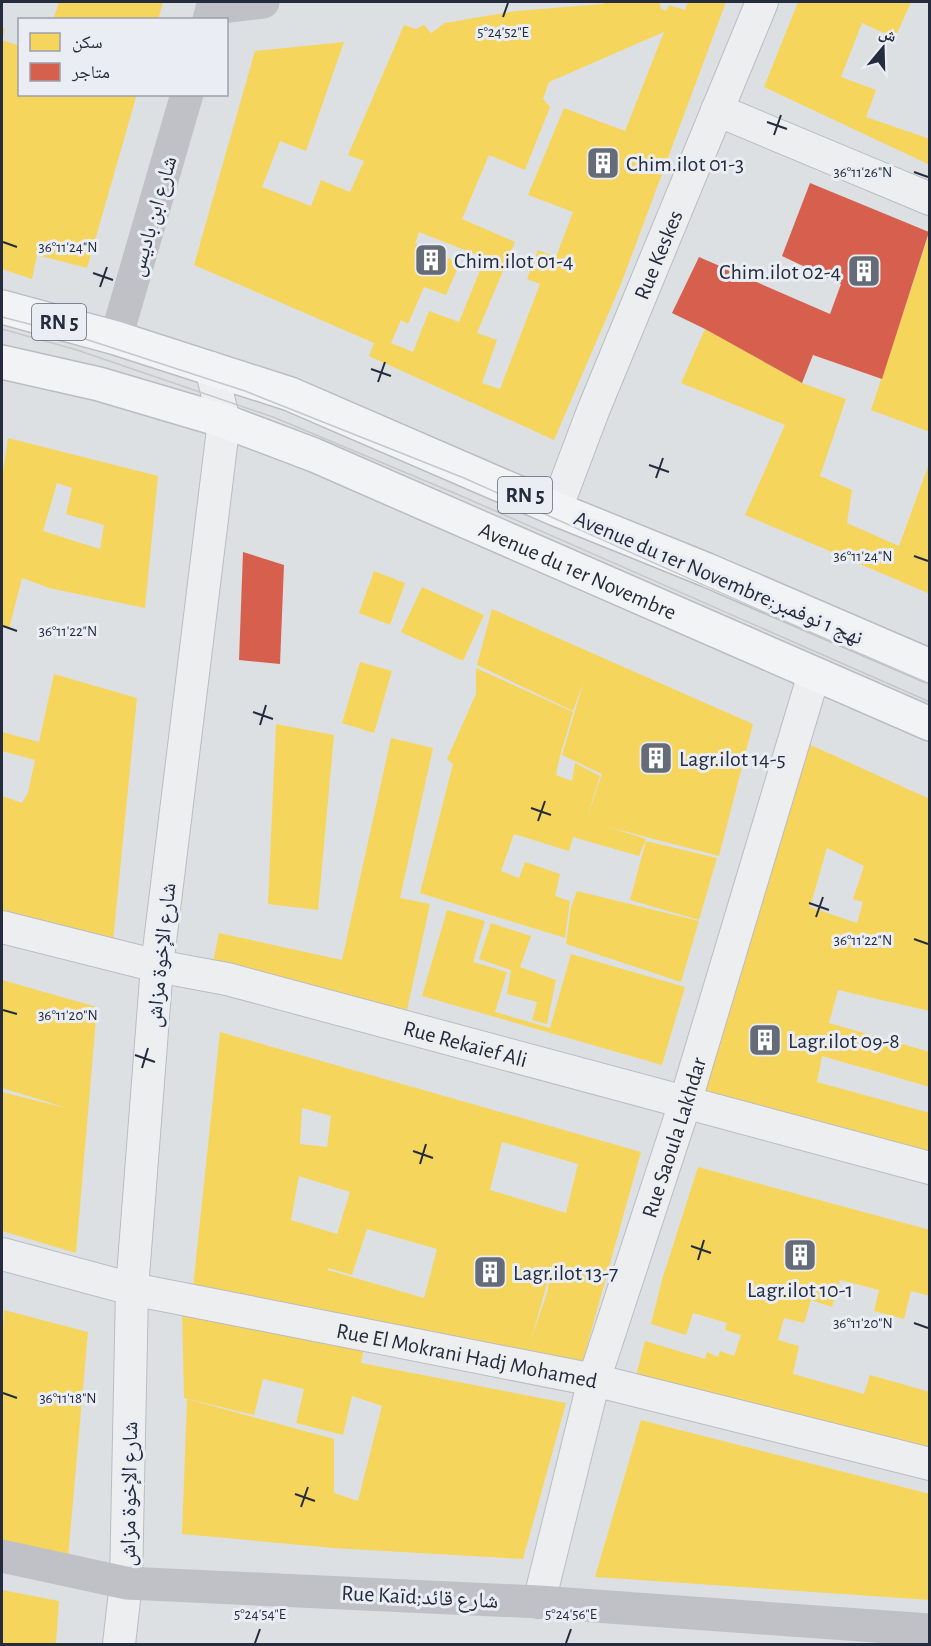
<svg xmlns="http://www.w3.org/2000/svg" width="931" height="1646" font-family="'Alegreya Sans','Noto Naskh Arabic',sans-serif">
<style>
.homes{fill:#f6d55c;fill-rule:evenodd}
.shops{fill:#d6604d}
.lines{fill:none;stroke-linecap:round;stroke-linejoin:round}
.street-casing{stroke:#babcc1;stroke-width:34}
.primary-casing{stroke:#b9bdc1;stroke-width:36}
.street{stroke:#edeef0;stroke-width:32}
.secondary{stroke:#bfc1c6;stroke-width:33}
.primary{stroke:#f2f3f4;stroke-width:33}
.tram{stroke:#c6c7cb;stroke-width:1.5}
.ticks{fill:none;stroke:#242c3d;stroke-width:2}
.labels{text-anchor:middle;stroke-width:6;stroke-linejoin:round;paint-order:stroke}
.shield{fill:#eaeef4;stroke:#5f6674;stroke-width:1.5}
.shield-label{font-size:21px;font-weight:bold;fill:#242c3d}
.poi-label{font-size:22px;fill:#242c3d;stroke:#eaeef4;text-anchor:start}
.street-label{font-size:22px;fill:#242c3d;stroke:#eaeef4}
.ticks-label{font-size:15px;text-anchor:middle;fill:#242c3d;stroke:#eaeef4;stroke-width:6;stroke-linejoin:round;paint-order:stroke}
</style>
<rect width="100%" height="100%" fill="#dde0e3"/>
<!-- homes -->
<g class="homes">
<polygon points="59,2 163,2 158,20 53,20"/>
<path d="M607 2H660L661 9 666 11 669 5 685 10 688 2H726L621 284 554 440 369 356 374 343 194 265 255 51 344 42 306 151 280 141 262 187 311 206 321 180 350 192 364 161 348 155 404 25 416 29 424 25 431 33 445 23 516 11 602 4ZM664 32 625 131 564 108 528 195 573 212 556 257 538 250 527 279 540 284 500 389 482 383 497 340 477 333 515 242 462 219 489 155 525 170 550 107 543 99 549 82ZM419 232 485 258 459 322 429 311 413 352 391 343 401 320 408 324 424 287 446 295 460 263 415 244Z"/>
<polygon points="798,2 911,2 895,38 862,23 841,77 876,90 866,117 930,139 930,165 764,87"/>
<polygon points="2,28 5,29 2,40 20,46 20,94 137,94 87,268 37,255 32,279 2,269"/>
<polygon points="930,231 930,432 871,410"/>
<polygon points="705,329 802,383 846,399 820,476 852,490 847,523 899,546 930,461 930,594 745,515 785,425 681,383"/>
<path d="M8 438 158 476 145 608 49 588 22 578 9 629 2 627V479ZM57 483 72 488 66 514 104 525 100 549 43 531Z"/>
<polygon points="374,571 405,583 390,625 359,613"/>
<polygon points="422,587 484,615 463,661 401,632"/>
<polygon points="492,609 753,724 719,856 608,827 646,839 639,856 573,837 569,851 514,834 501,871 519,878 525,862 560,874 555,896 570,901 565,938 420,893 453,764 447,759 476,694 476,668 573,712 560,756 556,775 572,781 575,763 600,776 586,821 602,774 562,755 584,681 573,711 477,665"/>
<polygon points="360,662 392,671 374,733 342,723"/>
<polygon points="54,674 137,698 113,942 2,922 2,796 22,803 28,793 35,760 2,751 2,732 39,742"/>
<polygon points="276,724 334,735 318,910 268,904"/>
<polygon points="391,738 433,748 400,898 430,904 407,1010 212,967 219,933 342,960"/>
<path d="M795 738 930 799V1011L838 990 829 1023 930 1052V1087L822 1056 817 1082 930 1113V1168L685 1103ZM827 848 864 866 853 899 863 902 857 923 810 907Z"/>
<polygon points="646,841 717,858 699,920 630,900"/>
<polygon points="577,891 699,921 681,982 566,944 571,907"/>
<polygon points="447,910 485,921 473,962 507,972 495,1012 550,1028 571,954 685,987 662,1065 422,996"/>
<polygon points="491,923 531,936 520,967 556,980 547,1024 532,1020 537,1002 507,994 511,970 479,959"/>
<polygon points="2,980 97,1007 76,1253 2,1231 2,1092 70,1109 2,1088"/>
<path d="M220 1032 641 1152 582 1364 193 1287ZM302 1108 331 1116 327 1147 300 1144ZM502 1142 578 1164 566 1213 490 1190ZM299 1176 350 1192 337 1234 291 1220ZM367 1229 437 1249 424 1298 328 1270V1268L352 1275ZM554 1259 547 1293 531 1340Z"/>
<polygon points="698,1167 930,1230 930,1296 911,1291 904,1319 874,1311 879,1290 840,1280 832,1307 811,1300 804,1323 784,1318 778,1340 799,1346 793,1374 864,1394 870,1375 930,1392 930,1448 636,1376 645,1341 705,1359 707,1352 718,1357 720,1351 734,1356 741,1335 725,1330 727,1323 693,1313 686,1335 651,1324 662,1280"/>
<polygon points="182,1307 364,1348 361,1363 566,1403 523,1559 333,1548 182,1534 187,1399 334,1439 334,1493 358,1501 382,1406 352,1396 343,1435 296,1423 304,1389 263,1379 254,1415 184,1398"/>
<polygon points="4,1310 88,1332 67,1569 2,1554 2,1348"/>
<polygon points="641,1420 930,1494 930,1600 595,1577"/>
<polygon points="2,1590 59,1601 56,1644 2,1644"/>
</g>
<!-- shops -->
<g class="shops">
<polygon points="810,183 929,232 882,379 813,355 802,383 705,329 672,313 699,257 830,314 841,284 782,256"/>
<polygon points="243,552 284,565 280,664 239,660"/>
</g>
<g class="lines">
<defs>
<g id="street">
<polyline points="717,110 930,199"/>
<path id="s1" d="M556 509 593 411 762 2"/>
<path id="s2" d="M2 927 157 966 227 979 930 1168"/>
<path id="s3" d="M2 1254 132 1289 594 1380 930 1464"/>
<path id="s4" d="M539 1602 594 1380 685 1103 814 674"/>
<polyline points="119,1644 126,1583 132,1289 157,966 224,421 211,368"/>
</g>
<g id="primary">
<polyline points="2,307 116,338 290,394 556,509 707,570 930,666"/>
<path id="s5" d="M2 362 99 384 224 421 314 455 930 724"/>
</g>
</defs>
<!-- street casing -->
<use href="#street" class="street-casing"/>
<!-- primary casing -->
<use href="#primary" class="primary-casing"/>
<!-- street -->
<use href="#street" class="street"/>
<!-- secondary -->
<g class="secondary">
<polyline points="209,20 212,8 263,2"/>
<polyline points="116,338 187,94"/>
<polyline points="2,1556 126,1583 539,1602 930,1630"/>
</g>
<!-- primary -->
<use href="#primary" class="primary"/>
<!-- tram -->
<g class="tram">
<polyline points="2,317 79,337 245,391 464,478 773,616 930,684"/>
<polyline points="2,329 77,350 273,417 459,495 930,702"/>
</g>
</g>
<!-- ticks -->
<path class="ticks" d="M503 17 508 3M767 122 787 129M774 135 781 115M914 172 928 177M3 242 17 247M93 273 113 280M100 287 107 267M371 369 391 376M378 382 385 362M649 465 669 472M656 478 663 458M914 556 928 561M3 626 17 631M253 712 273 719M260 725 266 705M531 808 551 815M538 821 545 801M809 903 829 910M816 917 823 897M914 939 928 944M3 1010 17 1014M135 1055 155 1062M142 1068 148 1048M413 1151 433 1158M420 1164 426 1144M691 1246 711 1253M698 1260 704 1240M914 1323 928 1328M3 1393 17 1398M295 1494 315 1501M301 1507 308 1487M255 1643 260 1629M566 1643 571 1629"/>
<!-- icons -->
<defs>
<symbol id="building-square" viewBox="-11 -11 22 22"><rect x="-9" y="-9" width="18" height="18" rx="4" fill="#656b77" stroke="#eaeef4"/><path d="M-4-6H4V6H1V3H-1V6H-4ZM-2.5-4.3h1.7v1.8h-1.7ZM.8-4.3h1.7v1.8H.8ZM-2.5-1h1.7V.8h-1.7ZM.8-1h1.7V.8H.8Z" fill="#fff"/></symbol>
</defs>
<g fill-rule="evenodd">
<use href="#building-square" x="584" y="144" width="38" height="38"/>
<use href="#building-square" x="412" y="241" width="38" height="38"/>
<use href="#building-square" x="845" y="252" width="38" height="38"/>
<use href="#building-square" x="637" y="739" width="38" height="38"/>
<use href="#building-square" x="746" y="1021" width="38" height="38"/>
<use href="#building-square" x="781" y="1236" width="38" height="38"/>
<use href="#building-square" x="471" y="1253" width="38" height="38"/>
</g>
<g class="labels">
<!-- shield labels -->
<g class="shield">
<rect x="32" y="304" width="54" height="36" rx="4.5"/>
<rect x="498" y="477" width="54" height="36" rx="4.5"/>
</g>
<g class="shield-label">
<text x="59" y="329">RN 5</text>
<text x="525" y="502">RN 5</text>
</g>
<!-- poi labels -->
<g class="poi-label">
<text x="626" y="171">Chim.ilot 01-3</text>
<text x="454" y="268">Chim.ilot 01-4</text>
<text x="841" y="279" text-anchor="end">Chim.ilot 02-4</text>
<text x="679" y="766">Lagr.ilot 14-5</text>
<text x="788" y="1048">Lagr.ilot 09-8</text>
<text x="513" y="1280">Lagr.ilot 13-7</text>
<text x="800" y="1297" text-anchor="middle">Lagr.ilot 10-1</text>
</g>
<!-- street labels -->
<g class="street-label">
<text transform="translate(152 216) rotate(-74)" y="8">شارع ابن باديس</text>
<text dy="8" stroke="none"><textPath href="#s1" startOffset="274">Rue Keskes</textPath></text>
<text dy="8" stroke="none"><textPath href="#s5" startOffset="614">Avenue du 1er Novembre</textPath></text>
<text transform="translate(719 577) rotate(23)" y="8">Avenue du 1er Novembre;نهج 1 نوفمبر</text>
<text transform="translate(160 955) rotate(-84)" y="8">شارع الإخوة مزاش</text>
<text dy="8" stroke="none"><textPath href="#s2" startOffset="478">Rue Rekaïef Ali</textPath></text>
<text dy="8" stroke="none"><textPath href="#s4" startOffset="484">Rue Saoula Lakhdar</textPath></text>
<text dy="8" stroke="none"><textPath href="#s3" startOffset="476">Rue El Mokrani Hadj Mohamed</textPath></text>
<text transform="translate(128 1494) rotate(-89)" y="8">شارع الإخوة مزاش</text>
<text transform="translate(420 1596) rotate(3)" y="8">Rue Kaïd;شارع قائد</text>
</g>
</g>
<g class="ticks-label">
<text x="503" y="37">5°24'52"E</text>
<text x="863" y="177">36°11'26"N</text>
<text x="68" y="252">36°11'24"N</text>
<text x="863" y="561">36°11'24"N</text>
<text x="68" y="636">36°11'22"N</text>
<text x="863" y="945">36°11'22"N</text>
<text x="68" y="1020">36°11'20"N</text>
<text x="863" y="1328">36°11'20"N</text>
<text x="68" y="1403">36°11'18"N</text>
<text x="260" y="1619">5°24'54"E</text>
<text x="571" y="1619">5°24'56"E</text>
</g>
<!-- border -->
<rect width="931" height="1646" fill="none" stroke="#242c3d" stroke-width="6"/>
<!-- legend -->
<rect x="18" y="18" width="210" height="78" fill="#eaeef4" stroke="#9ba0ab" stroke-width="1.5"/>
<rect x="30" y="33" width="30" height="18" fill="#f6d55c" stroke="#9ba0ab" stroke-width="1.5"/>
<text x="72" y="48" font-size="18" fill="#242c3d">سكن</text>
<rect x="30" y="63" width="30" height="18" fill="#d6604d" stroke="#9ba0ab" stroke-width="1.5"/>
<text x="72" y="78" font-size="18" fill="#242c3d">متاجر</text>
<!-- north arrow -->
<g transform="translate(883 48) rotate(19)" stroke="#eaeef4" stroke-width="4.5" paint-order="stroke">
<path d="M0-4.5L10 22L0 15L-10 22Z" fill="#242c3d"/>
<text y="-9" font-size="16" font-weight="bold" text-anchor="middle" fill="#242c3d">ش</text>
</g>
</svg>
